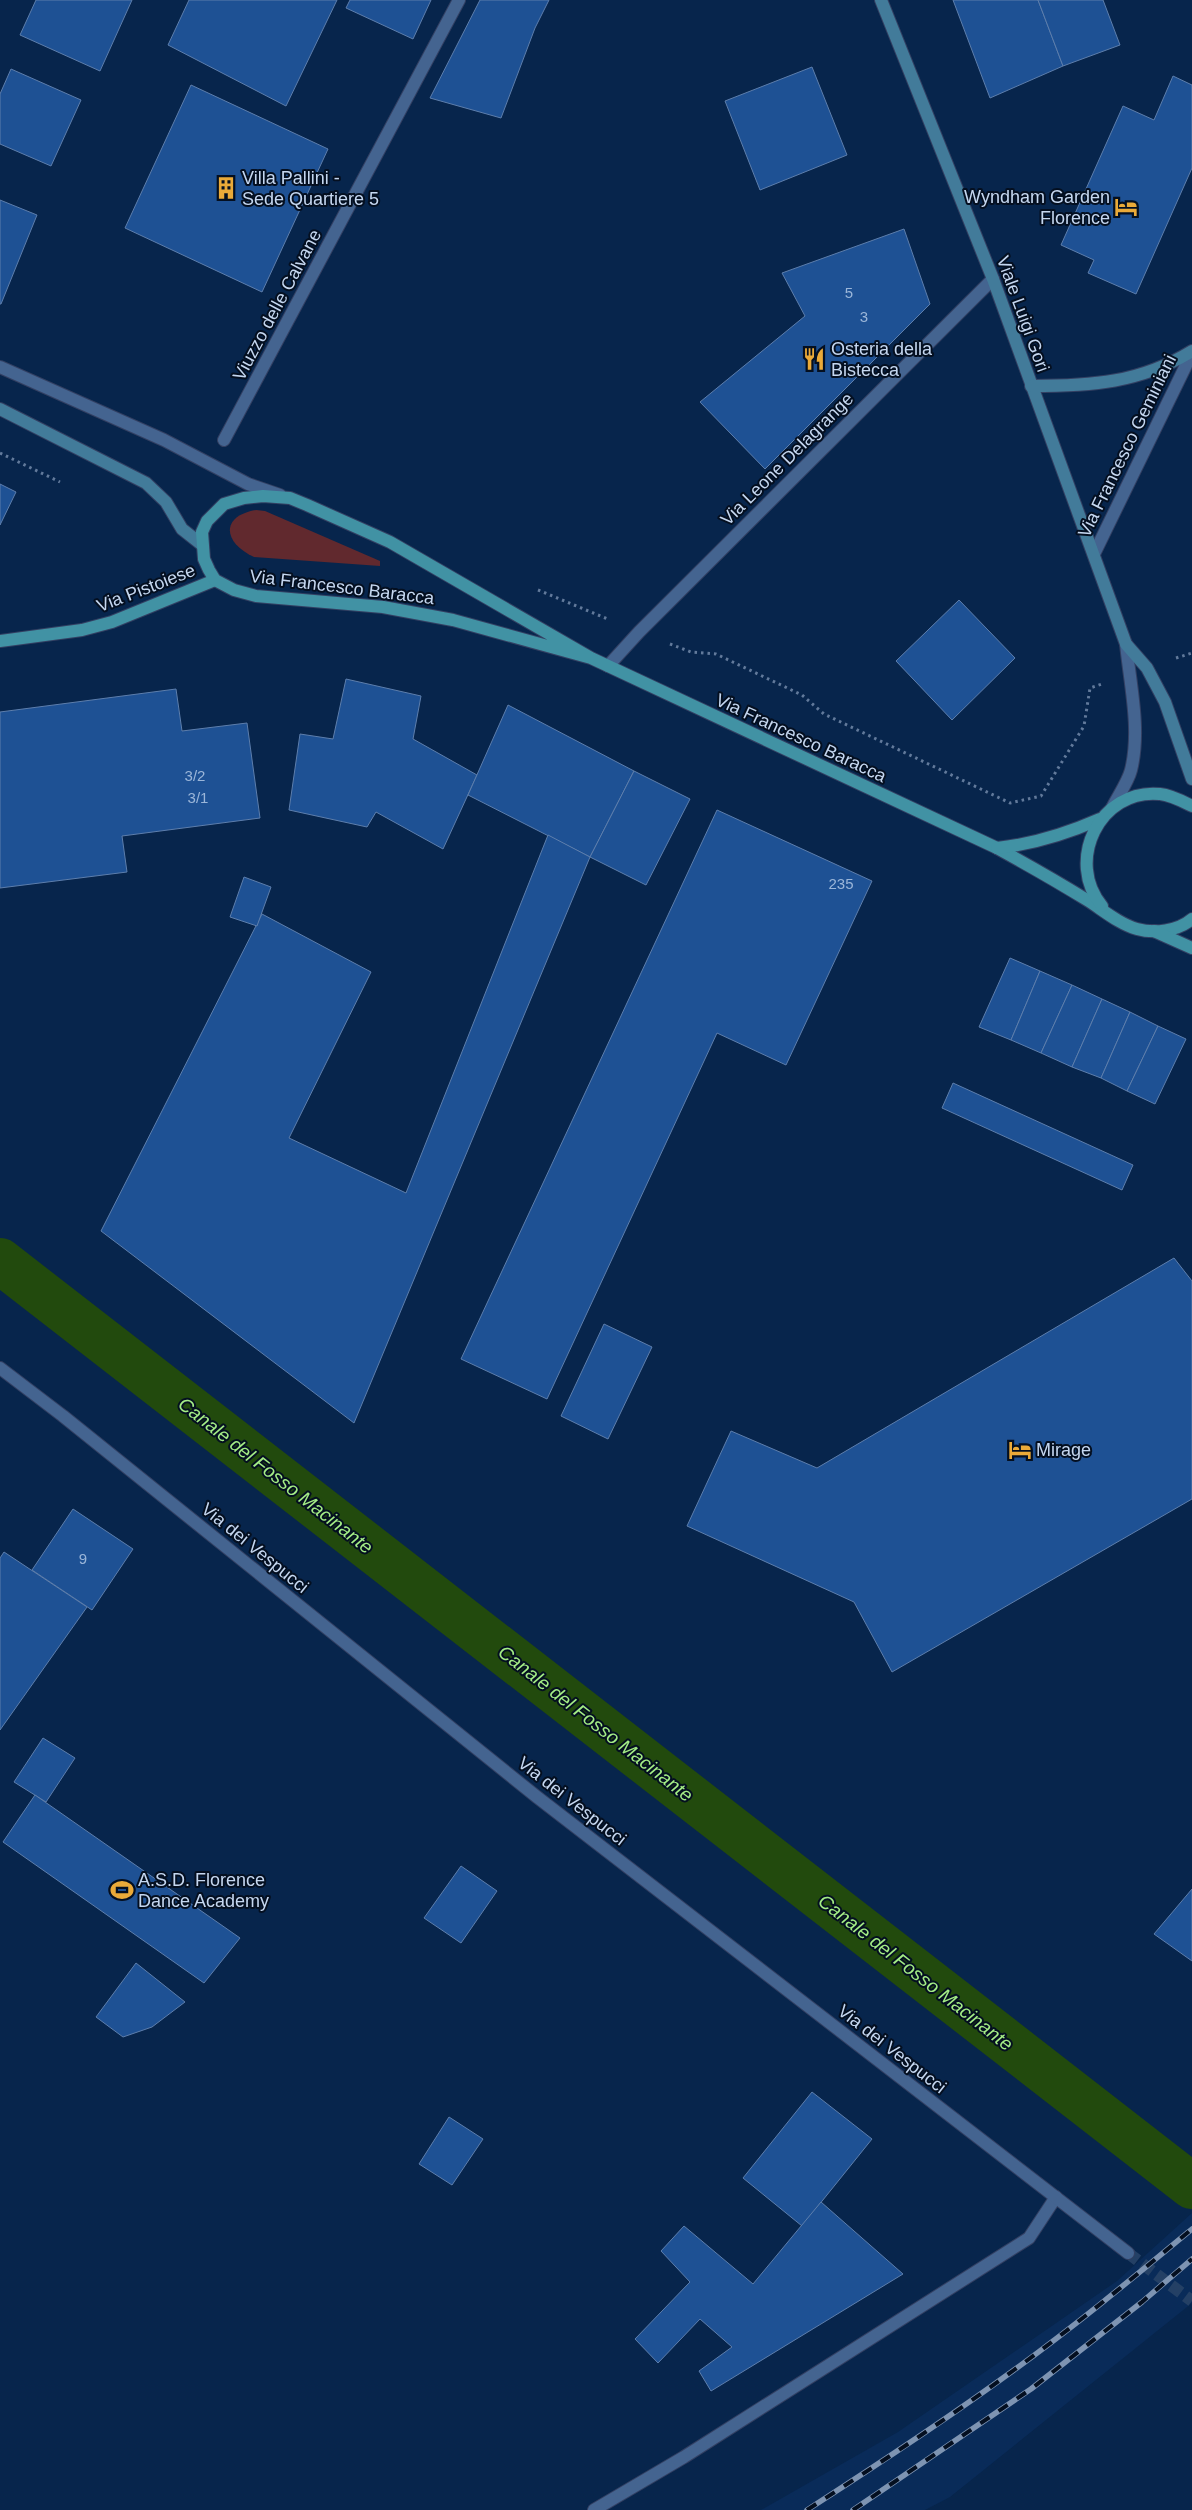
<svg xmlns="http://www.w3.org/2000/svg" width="1192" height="2510" font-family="Helvetica,sans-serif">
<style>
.built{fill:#092b59}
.green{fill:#61292e}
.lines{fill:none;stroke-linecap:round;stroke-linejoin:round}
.canal{stroke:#224a0d;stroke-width:46}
.building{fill:#1e5194;stroke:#5d7eac}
.street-tunnel{stroke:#244065;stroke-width:12;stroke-dasharray:12 6;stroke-linecap:butt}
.lane-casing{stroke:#334063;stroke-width:14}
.street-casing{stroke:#334063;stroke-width:14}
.secondary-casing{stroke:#334063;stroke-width:14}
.primary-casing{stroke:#334063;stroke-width:14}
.path{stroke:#627a9b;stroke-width:3;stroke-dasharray:2.5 4;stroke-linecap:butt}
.lane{stroke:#446490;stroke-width:12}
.street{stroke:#446490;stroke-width:12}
.secondary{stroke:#427b9a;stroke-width:12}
.primary{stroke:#4192a4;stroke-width:12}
.rail-casing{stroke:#7e94b2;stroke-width:5.5}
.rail{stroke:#040f20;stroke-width:4;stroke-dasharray:11;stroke-linecap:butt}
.labels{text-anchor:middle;stroke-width:4;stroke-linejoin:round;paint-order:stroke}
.number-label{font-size:15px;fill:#9bb6d9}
.poi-label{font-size:18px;fill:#c5d7f0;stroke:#040f20;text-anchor:start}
.street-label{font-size:18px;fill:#c5d7f0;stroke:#040f20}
.water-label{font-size:19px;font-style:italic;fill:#a4ed86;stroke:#040f20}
</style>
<rect width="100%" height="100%" fill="#07254c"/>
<!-- built -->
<polygon class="built" points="1192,2213 1192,2303 950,2497 925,2510 761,2510 898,2432 1117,2281"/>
<!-- green -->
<path class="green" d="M256 510 265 511 380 561V566L254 557C223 543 220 516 256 510Z"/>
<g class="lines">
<!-- canal -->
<polyline class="canal" points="0,1261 1192,2186"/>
</g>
<!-- building -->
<g class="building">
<polygon points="36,0 132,0 100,71 20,35"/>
<polygon points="189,0 337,0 286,106 168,45"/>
<polygon points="350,0 431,0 413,39 346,8"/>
<polygon points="480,0 549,0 535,28 501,118 430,98"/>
<polygon points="953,0 1038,0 1063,66 990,98"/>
<polygon points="1038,0 1103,0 1120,45 1063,66"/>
<polygon points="812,67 847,155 760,190 725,101"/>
<polygon points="11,69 81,100 51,166 0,144 0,94"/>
<polygon points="1173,76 1192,85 1192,168 1136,294 1088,273 1094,260 1061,245 1123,106 1154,120"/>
<polygon points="191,85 328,149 262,292 125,228"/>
<polygon points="0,200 37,215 1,304 0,304"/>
<polygon points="904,229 930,304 765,469 700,402 805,316 782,273"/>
<polygon points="0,484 16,492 0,525"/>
<polygon points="959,600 1015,658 952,720 896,661"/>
<polygon points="346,679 421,696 413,739 477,775 443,849 376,812 367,827 289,810 300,734 333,739"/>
<polygon points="176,689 182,731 247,723 260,818 122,836 127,872 0,888 0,712"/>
<polygon points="508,705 634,771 590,857 468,795"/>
<polygon points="634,771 690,799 646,885 590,857"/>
<polygon points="717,810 872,881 786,1065 717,1033 547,1399 461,1359"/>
<polygon points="548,835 590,857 354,1423 101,1231 262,914 371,972 289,1138 406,1193"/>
<polygon points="244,877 271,887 257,926 230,917"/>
<polygon points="1010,958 1040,971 1011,1040 979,1027"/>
<polygon points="1040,971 1072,985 1041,1053 1011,1040"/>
<polygon points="1072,985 1102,999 1072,1067 1041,1053"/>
<polygon points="1102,999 1130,1012 1101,1078 1072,1067"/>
<polygon points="1130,1012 1158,1026 1127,1091 1101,1078"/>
<polygon points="1158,1026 1186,1039 1155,1104 1127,1091"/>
<polygon points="953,1083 1133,1165 1122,1190 942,1108"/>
<polygon points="1174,1258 1192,1281 1192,1499 892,1672 854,1602 687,1526 731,1431 817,1468"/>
<polygon points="604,1324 652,1347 608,1439 561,1416"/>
<polygon points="73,1509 133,1549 92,1610 32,1570"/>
<polygon points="4,1552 87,1607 0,1730 0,1558"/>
<polygon points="43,1738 75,1758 46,1802 14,1782"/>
<polygon points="35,1795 240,1938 204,1983 3,1842"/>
<polygon points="461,1866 497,1891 461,1943 424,1918"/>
<polygon points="1192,1889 1192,1961 1154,1934"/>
<polygon points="136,1963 185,2002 152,2027 123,2037 96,2017"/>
<polygon points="812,2092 872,2139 802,2226 743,2178"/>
<polygon points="449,2117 483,2139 452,2185 419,2164"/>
<polygon points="821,2202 903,2274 711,2391 699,2371 732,2347 700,2319 658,2363 635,2339 690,2282 661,2251 684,2226 753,2284"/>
</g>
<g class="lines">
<!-- street-tunnel -->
<polyline class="street-tunnel" points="1128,2253 1192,2301"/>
<defs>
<polyline id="lane" points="594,2510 684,2457 1029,2238 1056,2197"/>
<g id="street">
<polyline points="0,367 164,440 248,484 280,495"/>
<polyline points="224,440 459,0"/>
<polyline points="1094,554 1192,353"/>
<polyline points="608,666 639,632 993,279"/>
<path d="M1112 808C1118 796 1128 782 1131 770 1141 730 1130 684 1126 644"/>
<polyline points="0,1368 63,1416 537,1797 1128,2253"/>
</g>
<g id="secondary">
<polyline points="881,0 993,279 1126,644 1147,668 1165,702 1192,779"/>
<path d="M1031 386C1091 386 1140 383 1192 351"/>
<polyline points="0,409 146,483 166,502 182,529 201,544"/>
</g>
<g id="primary">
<polyline points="0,641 82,630 112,622 215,580"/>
<path d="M591 658 453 620 383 607 256 596 234 590 215 580 209 570 204 559 202 532 207 521 224 504 244 498 263 496 290 498 307 505 390 542 591 658 997 848C1028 865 1058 882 1087 900 1103 910 1119 924 1137 929 1154 934 1178 931 1192 919"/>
<path d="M997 848C1035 844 1066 834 1100 819"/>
<path d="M1102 906C1065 862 1099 788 1160 794 1171 795 1182 801 1192 806"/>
<polyline points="1154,931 1192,948"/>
</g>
</defs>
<!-- lane casing -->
<use href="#lane" class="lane-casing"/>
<!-- street casing -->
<use href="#street" class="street-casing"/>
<!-- secondary casing -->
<use href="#secondary" class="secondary-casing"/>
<!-- primary casing -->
<use href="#primary" class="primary-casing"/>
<!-- path -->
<g class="path">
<polyline points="0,453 60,482"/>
<polyline points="538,590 610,620"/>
<polyline points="670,644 691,652 716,654 802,695 824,714 1010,803 1041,796 1084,726 1090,688 1102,684"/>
<polyline points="1176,658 1192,653"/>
</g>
<!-- lane -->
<use href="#lane" class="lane"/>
<!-- street -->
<use href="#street" class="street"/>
<!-- secondary -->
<use href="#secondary" class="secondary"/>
<!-- primary -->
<use href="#primary" class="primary"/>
<defs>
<g id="rail">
<path d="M807 2510C877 2465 947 2419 1014 2370 1075 2326 1134 2277 1192 2229"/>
<polyline points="853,2510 1031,2389 1142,2302 1192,2259"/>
</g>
</defs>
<!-- rail casing -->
<use href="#rail" class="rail-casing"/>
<!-- rail -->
<use href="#rail" class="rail"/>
</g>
<!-- icons -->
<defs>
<symbol id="building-bare" viewBox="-9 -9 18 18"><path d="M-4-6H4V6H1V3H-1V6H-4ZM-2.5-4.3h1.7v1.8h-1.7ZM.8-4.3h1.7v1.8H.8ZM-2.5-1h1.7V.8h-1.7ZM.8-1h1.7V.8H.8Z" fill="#eaaa39" stroke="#040f20" stroke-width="2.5" paint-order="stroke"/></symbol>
<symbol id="hotel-bare" viewBox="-9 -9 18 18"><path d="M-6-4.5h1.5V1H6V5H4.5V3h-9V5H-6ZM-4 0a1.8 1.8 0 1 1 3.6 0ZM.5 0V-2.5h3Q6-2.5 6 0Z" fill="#eaaa39" stroke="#040f20" stroke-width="2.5" paint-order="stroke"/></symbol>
<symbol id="restaurant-bare" viewBox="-9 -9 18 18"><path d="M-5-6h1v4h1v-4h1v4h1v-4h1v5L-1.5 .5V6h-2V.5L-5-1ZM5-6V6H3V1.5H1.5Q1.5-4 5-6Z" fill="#eaaa39" stroke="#040f20" stroke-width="2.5" paint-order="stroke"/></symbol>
<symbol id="stadium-bare" viewBox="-9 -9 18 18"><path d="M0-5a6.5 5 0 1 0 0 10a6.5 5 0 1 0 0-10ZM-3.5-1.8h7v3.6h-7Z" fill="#eaaa39" stroke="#040f20" stroke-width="2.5" paint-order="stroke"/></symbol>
</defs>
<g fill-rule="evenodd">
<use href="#building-bare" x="210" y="172" width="32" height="32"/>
<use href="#hotel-bare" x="1110" y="191" width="32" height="32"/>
<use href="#restaurant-bare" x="798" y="343" width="32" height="32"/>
<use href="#hotel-bare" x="1004" y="1434" width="32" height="32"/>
<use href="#stadium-bare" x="106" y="1874" width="32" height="32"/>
</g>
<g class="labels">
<!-- number labels -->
<g class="number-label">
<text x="849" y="298">5</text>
<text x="864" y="322">3</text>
<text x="195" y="781">3/2</text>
<text x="198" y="803">3/1</text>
<text x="841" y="889">235</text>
<text x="83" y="1564">9</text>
</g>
<!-- poi labels -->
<g class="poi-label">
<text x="242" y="184">Villa Pallini -<tspan x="242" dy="21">Sede Quartiere 5</tspan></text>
<text x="1110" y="203" text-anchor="end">Wyndham Garden<tspan x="1110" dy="21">Florence</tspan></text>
<text x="831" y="355">Osteria della<tspan x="831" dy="21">Bistecca</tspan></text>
<text x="1036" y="1456">Mirage</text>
<text x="138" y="1886">A.S.D. Florence<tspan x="138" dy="21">Dance Academy</tspan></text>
</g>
<!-- street labels -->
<g class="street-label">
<text transform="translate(277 305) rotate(-62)" y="6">Viuzzo delle Calvane</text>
<text transform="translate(1023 314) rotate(70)" y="6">Viale Luigi Gori</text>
<text transform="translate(1127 446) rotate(-64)" y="6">Via Francesco Geminiani</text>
<text transform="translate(787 459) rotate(-45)" y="6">Via Leone Delagrange</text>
<text transform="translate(342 587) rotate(7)" y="6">Via Francesco Baracca</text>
<text transform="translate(146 588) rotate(-21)" y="6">Via Pistoiese</text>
<text transform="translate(801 738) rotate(25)" y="6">Via Francesco Baracca</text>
<text transform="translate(255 1548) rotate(39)" y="6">Via dei Vespucci</text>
<text transform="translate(572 1801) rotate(38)" y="6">Via dei Vespucci</text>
<text transform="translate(892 2049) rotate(38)" y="6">Via dei Vespucci</text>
</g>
<!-- water labels -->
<g class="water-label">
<text transform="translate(276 1475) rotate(38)" y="7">Canale del Fosso Macinante</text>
<text transform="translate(596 1723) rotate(38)" y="7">Canale del Fosso Macinante</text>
<text transform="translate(916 1972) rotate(38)" y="7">Canale del Fosso Macinante</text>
</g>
</g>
</svg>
